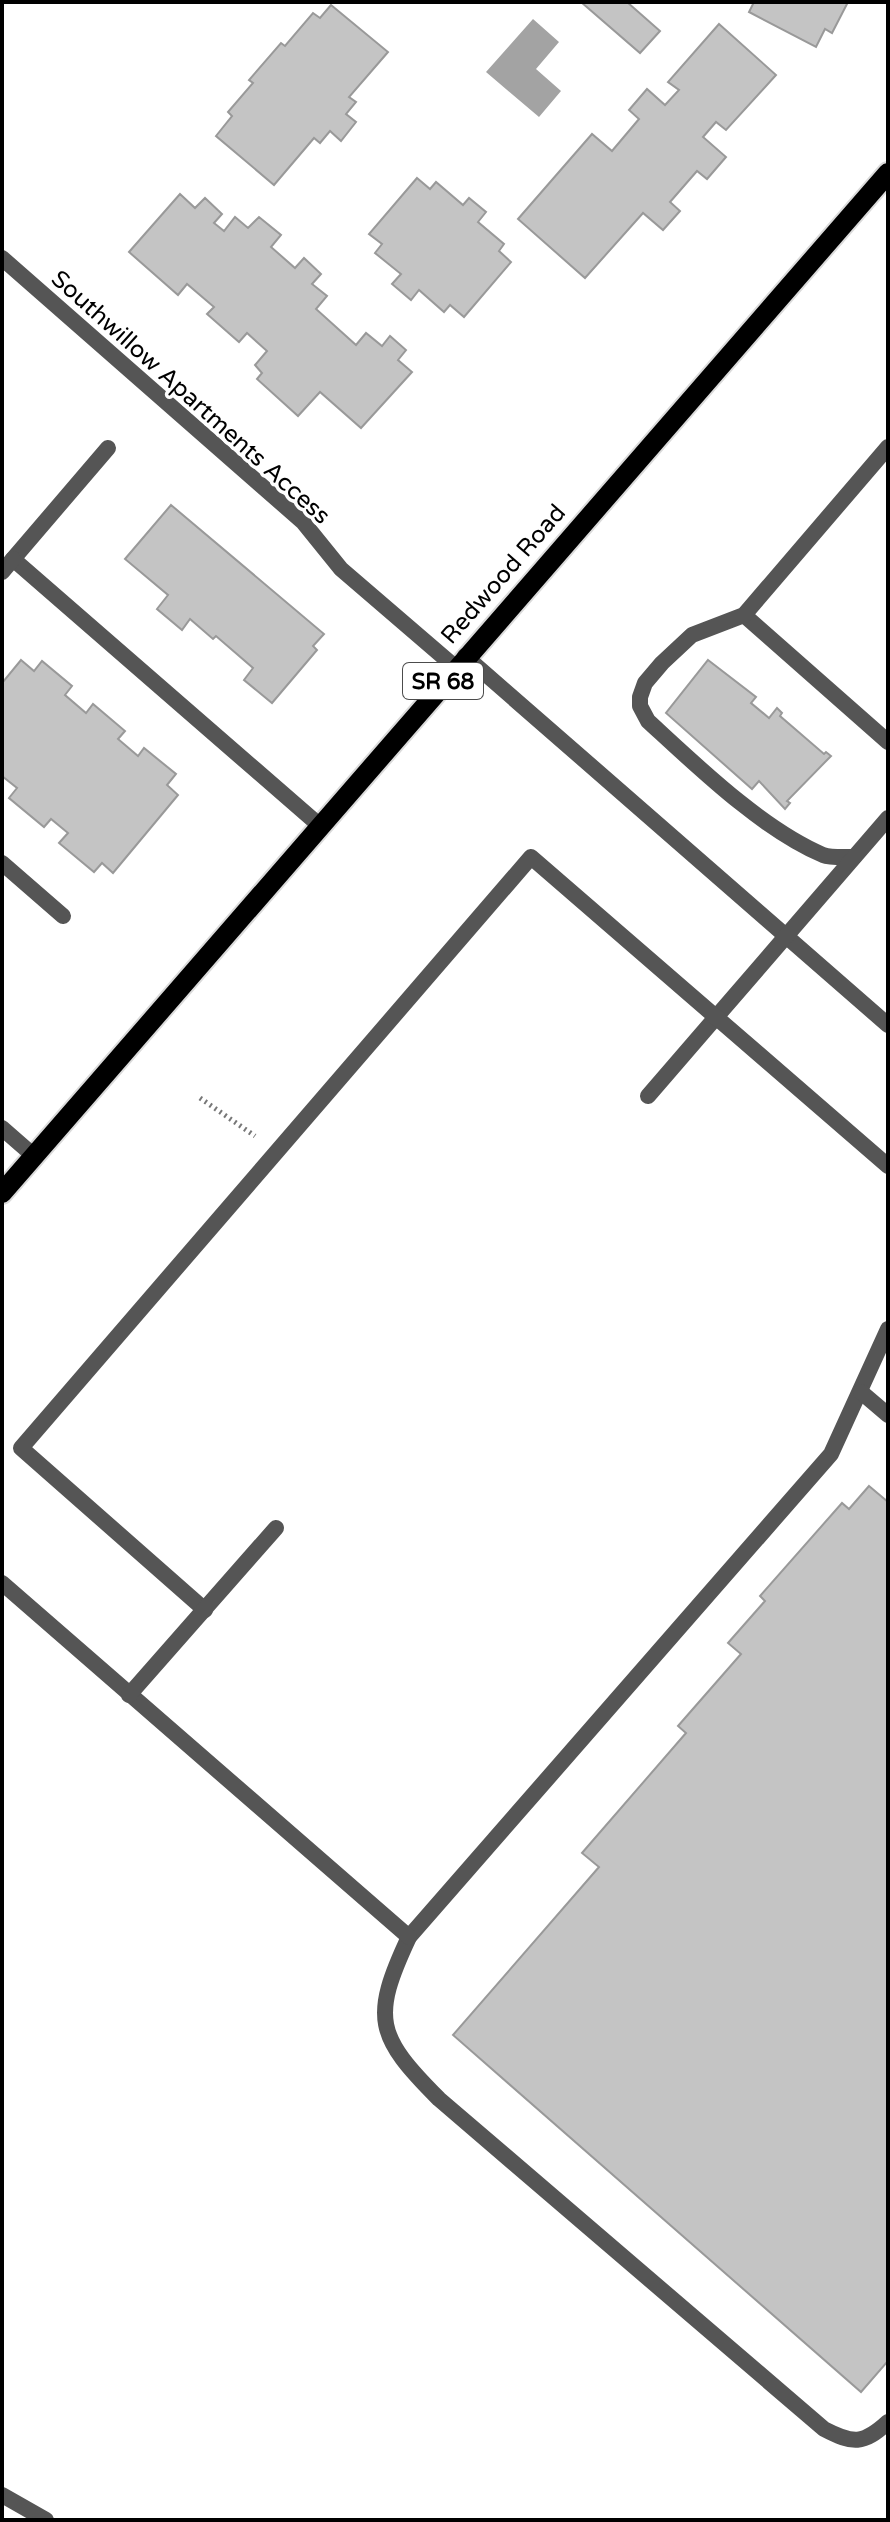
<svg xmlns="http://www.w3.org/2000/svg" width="890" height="2522" font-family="'Varela Round',sans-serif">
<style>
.water{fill:#a3a3a3}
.building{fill:#c4c4c4;stroke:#999;stroke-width:2}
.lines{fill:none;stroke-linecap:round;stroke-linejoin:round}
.primary-casing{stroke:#dbdbdb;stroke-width:24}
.path{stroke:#777;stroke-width:5;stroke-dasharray:2 4;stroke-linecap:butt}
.lane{stroke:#555;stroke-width:16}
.street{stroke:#555;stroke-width:16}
.primary{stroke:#000;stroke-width:20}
.labels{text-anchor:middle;stroke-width:7;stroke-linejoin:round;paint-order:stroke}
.shield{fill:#fff;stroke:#4c4c4c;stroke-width:2}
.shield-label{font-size:22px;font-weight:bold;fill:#000}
.street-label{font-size:24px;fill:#000;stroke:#fff}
</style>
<rect width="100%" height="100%" fill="#fff"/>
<!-- water -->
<polygon class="water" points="533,19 559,42 536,69 561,91 539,117 486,72"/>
<!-- building -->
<g class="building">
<polygon points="581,2 627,2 660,31 640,53"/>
<polygon points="754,2 848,2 832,33 825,29 816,47 749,12"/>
<polygon points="331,5 388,52 349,97 356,102 346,114 356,122 341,141 330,131 320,143 314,138 274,185 216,136 232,116 228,112 253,83 249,80 281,43 285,46 313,13 320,18"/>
<polygon points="719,24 776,75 726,130 716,122 703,137 726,157 707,179 697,171 670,202 680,211 663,230 643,213 585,278 518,219 592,134 612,151 639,119 629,110 647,89 665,105 679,90 668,82"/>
<polygon points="417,178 430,189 436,182 463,205 469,198 486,212 478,222 504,244 499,251 511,262 464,317 450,305 444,312 419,290 411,300 392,284 401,274 375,253 382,244 369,234"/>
<polygon points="180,194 195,208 205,198 222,214 214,223 224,231 235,217 248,228 259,217 281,235 271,247 295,268 304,258 321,274 312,284 327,296 316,309 356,345 366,333 382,346 390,336 406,350 398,360 412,372 361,428 320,392 298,416 257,379 262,373 255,365 267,351 247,333 239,342 207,314 214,307 187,284 178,295 129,252"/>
<polygon points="171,505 324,634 313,646 317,650 272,703 244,680 253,668 216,636 213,639 190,619 182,630 157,609 168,595 125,559"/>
<polygon points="21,660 34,671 42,661 72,686 65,695 86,713 93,704 125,731 118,739 138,756 144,748 176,774 167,785 178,795 113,873 102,863 94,872 59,843 68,833 51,819 44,827 9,798 17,788 2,776 2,683"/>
<polygon points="708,660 756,697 751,703 769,718 777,708 782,713 780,716 824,754 826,752 831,756 787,801 790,803 785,809 759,781 752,789 666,713"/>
<polygon points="869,1486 888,1502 888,2361 861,2392 453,2035 599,1867 582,1853 686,1733 678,1726 741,1654 728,1643 765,1601 760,1596 842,1503 849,1509"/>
</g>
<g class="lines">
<defs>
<polyline id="primary" points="2,1193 888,173"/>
</defs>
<!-- primary casing -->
<use href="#primary" class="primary-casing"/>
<!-- path -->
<polyline class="path" points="200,1098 255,1136"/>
<!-- lane -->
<g class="lane">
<polyline points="2,258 303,522 341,569 455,667"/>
<polyline points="108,448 13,559 319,825"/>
<polyline points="2,572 13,559"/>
<polyline points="744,615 888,742"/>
<polyline points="465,656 888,1025"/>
<path d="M854 857C845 857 831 858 823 855 762 829 698 767 648 721L640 706V697L645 683 662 663 692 635 744 615 888 447"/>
<polyline points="2,863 63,916"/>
<polyline points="648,1096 888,818"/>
<polyline points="2,1128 34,1156"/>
<path d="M888 1329 831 1454 409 1937C371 2018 376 2036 439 2099L824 2429C853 2444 863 2445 888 2422"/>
<polyline points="861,1392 888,1415"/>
<polyline points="2,1583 409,1937"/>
<polyline points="205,1610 21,1448 531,857 888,1166"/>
<polyline points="129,1695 276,1528"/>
</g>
<!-- street -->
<polyline class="street" points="2,2495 46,2520"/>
<!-- primary -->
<use href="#primary" class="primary"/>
</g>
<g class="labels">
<!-- shield labels -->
<rect class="shield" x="403" y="663" width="80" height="36" rx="6"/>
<g class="shield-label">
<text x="443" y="689">SR 68</text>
</g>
<!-- street labels -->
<g class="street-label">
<text transform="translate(191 397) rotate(42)" y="8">Southwillow Apartments Access</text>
<text transform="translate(503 574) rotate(-49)" y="8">Redwood Road</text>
</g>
</g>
<!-- border -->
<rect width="890" height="2522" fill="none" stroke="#000000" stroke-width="8"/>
</svg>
